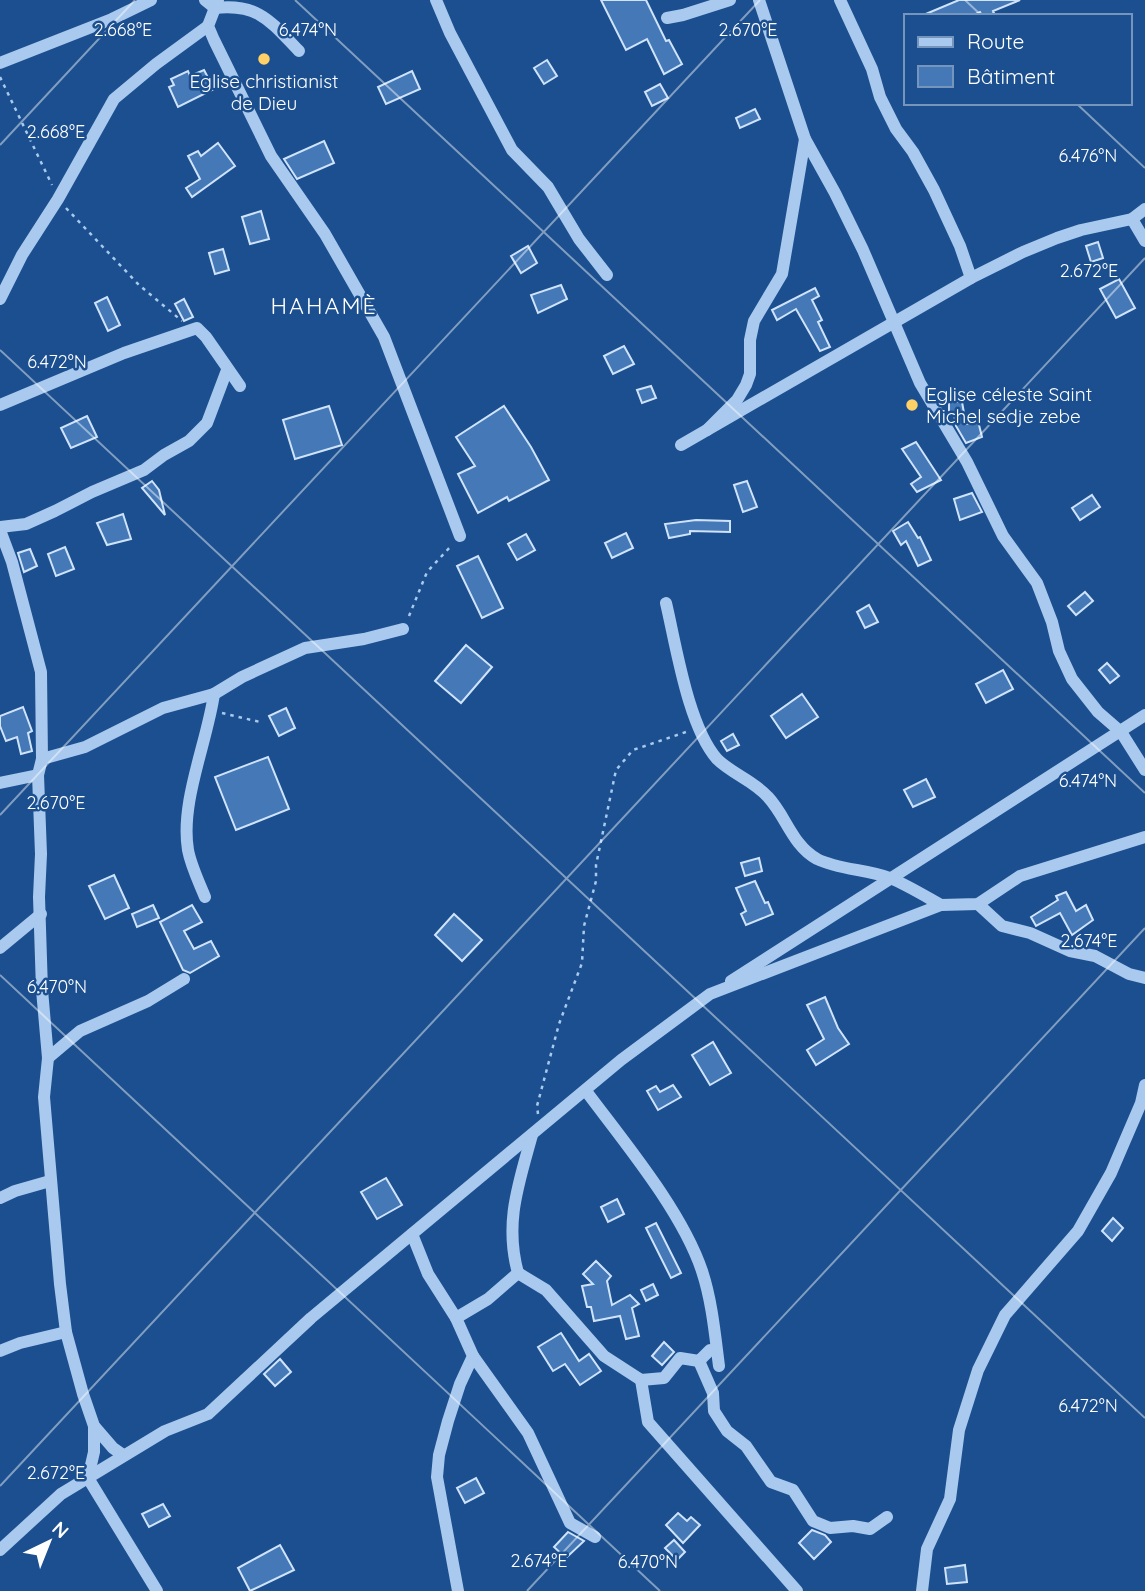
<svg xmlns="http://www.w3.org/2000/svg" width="1145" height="1591" font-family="Quicksand,sans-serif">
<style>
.building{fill:#4478b7;stroke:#cfe3fa;stroke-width:2}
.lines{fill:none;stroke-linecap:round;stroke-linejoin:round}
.path{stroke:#a9c9ee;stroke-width:2.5;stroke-dasharray:3.5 5;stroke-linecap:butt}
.minor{stroke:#a9c9ee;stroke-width:12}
.ticks{fill:none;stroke:#fff;stroke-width:2;stroke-opacity:0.45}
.poi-dot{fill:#ffd166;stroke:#1b4f8f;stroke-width:2.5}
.labels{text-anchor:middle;stroke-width:5;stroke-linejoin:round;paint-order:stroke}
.poi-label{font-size:19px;fill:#fff;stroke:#1b4f8f}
.quarter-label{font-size:23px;letter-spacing:2px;fill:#fff;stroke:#1b4f8f}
.ticks-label{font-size:18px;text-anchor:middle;fill:#fff;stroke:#1b4f8f;stroke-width:5;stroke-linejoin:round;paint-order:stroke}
</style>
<rect width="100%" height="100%" fill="#1b4f8f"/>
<!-- building -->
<g class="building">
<polygon points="601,0 646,0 666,41 669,40 682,64 664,74 647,39 626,50"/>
<polygon points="959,0 1020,0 993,11 994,13 988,16 982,16 980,12 971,16 921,16"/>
<polygon points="547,60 557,76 544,84 534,68"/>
<polygon points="204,70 214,89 178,107 169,87 174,85 171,79 188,71 190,76"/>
<polygon points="412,71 420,89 386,104 378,87"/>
<polygon points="660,84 668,98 652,106 645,92"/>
<polygon points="755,109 760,119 740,128 736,118"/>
<polygon points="324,141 334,163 297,179 284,159"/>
<polygon points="218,143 235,166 192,197 186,188 200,179 188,156 198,151 201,156"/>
<polygon points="261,211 269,239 250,244 242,217"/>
<polygon points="1098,242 1103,258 1091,262 1086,246"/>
<polygon points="528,246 537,263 521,273 511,256"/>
<polygon points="223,249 229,270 215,274 209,253"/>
<polygon points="1119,279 1135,308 1116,318 1100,289"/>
<polygon points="561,285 567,299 538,313 531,295"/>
<polygon points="815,288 819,296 812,300 822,320 818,322 830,347 820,351 796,309 777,320 772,310"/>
<polygon points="107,297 120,325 108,331 95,303"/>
<polygon points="184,299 193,317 184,321 175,304"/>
<polygon points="624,346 634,364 613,374 604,356"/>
<polygon points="651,386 656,398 642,403 637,390"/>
<polygon points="949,401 962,402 966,424 978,421 982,437 966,443 956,426 954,415 949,414"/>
<polygon points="329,406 342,445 295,459 283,420"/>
<polygon points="504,406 531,447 549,480 509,501 507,497 478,513 458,474 475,466 456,437"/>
<polygon points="87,416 97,437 71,448 61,428"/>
<polygon points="916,442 941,480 917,492 911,484 921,477 902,449"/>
<polygon points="152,481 159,490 165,515 142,488"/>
<polygon points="747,481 757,507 743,512 734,485"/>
<polygon points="972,493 982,512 960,520 954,499"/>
<polygon points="1092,495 1100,507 1080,520 1072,508"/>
<polygon points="123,514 131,539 107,545 97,523"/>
<polygon points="696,520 730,521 730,532 690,531 690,534 669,538 665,524"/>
<polygon points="908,522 918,538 920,537 931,560 918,566 906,541 901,545 893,531"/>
<polygon points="626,533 633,548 612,558 605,543"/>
<polygon points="526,534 535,550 517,560 508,544"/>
<polygon points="65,547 74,569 56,576 48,554"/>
<polygon points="30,549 37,566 24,572 18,553"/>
<polygon points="478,556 503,608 482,618 457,566"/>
<polygon points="1085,592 1093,601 1076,615 1068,606"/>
<polygon points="869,605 878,622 865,628 857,612"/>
<polygon points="466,645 492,667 461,703 435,681"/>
<polygon points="1107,663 1119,676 1110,683 1099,670"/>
<polygon points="1003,670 1013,689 986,703 976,684"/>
<polygon points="802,694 818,717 786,738 771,716"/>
<polygon points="23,707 32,731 28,733 32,751 21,754 17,737 6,741 0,726 0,716"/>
<polygon points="286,708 295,728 279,736 269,716"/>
<polygon points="733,734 739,745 727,751 721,741"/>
<polygon points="268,757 289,809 236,830 215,777"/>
<polygon points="926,779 935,797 913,807 904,790"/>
<polygon points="759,858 762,871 745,876 741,863"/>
<polygon points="114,875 129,908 105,919 89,886"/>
<polygon points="755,881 765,903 768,902 773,914 746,925 741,914 746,911 736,888"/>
<polygon points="1066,892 1076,911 1086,905 1093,920 1072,935 1060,913 1036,926 1031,917 1058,900 1056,896"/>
<polygon points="153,905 159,918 137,927 132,914"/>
<polygon points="192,905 202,922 184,931 194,949 211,941 219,956 190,973 183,970 160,922"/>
<polygon points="454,914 482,940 462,961 435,935"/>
<polygon points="825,997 838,1028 849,1044 816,1065 807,1050 824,1039 807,1005"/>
<polygon points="713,1042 731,1073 710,1085 692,1055"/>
<polygon points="673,1085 681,1097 658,1110 647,1091 656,1086 660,1092"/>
<polygon points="386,1178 402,1205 377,1219 361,1192"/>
<polygon points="617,1199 624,1214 608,1222 601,1207"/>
<polygon points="1113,1218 1123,1228 1112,1241 1102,1231"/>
<polygon points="656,1223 681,1273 671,1278 646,1228"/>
<polygon points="596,1261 611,1276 607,1281 612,1305 630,1295 639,1304 632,1308 639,1336 626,1339 620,1316 594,1321 591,1307 587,1307 582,1286 593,1284 583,1274"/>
<polygon points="653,1284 658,1295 646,1301 641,1290"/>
<polygon points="561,1333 579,1361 589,1354 601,1371 580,1385 565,1364 553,1371 538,1347"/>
<polygon points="664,1342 674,1352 662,1365 652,1356"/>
<polygon points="280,1359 291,1372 275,1386 264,1374"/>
<polygon points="476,1478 484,1493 465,1503 457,1488"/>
<polygon points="163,1504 170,1516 149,1527 142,1514"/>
<polygon points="678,1513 687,1521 691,1517 700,1525 683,1543 666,1525"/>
<polygon points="812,1530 825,1535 831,1542 814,1559 799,1543"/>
<polygon points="568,1532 584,1541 566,1558 554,1547"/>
<polygon points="674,1540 685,1552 677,1560 665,1548"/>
<polygon points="280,1545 294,1570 250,1591 238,1568"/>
<polygon points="965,1565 967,1582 947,1584 945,1568"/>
</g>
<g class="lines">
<!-- path -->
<g class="path">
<polyline points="0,77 52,185"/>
<polyline points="66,208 139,285 182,321"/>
<polyline points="409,616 427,572 452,545"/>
<polyline points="222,713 260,722"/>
<polyline points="538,1114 537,1106 559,1024 582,963 584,926 596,881 596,865 616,770 633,750 686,732"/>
</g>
<!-- minor -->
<g class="minor">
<path d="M205 0 215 8C259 3 271 22 299 51"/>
<polyline points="218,0 208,26 214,40 271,156 325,234 384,337 460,536"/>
<polyline points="436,0 450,33 512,150 548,187 579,239 607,275"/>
<polyline points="759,0 805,139 835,193 863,250 920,383 967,462 1003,536 1037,583 1052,622 1059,651 1072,679 1098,712 1121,732 1145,770"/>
<polyline points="667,18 683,15 730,0"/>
<polyline points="0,63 112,19 151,0"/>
<polyline points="1132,219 1145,241"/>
<polyline points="971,278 1023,252 1057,238 1081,230 1132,219 1145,209"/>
<polyline points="0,299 22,255 58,199 114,99 156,64 208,26"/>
<polyline points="0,405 124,353 197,328 206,337 240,386"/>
<polyline points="707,430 971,278 960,246 934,190 913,152 896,129 880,97 872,69 840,0"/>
<polyline points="681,445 707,430 737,400 746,385 750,374 750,340 754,321 782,274 805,139"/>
<polyline points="0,527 26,524 55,511 92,492 144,470 164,455 189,441 207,423 227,370"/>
<polyline points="0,530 12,562 41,672 42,759 38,775 41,854 39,897 42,990 48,1058 44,1097 60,1284 66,1332 83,1394 94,1426 113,1448 123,1455"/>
<path d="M666 603C676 645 688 726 717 759 732 774 753 780 768 797 786 816 792 845 817 859 839 870 867 869 890 878 907 885 925 896 941 905"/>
<polyline points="214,694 242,677 305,648 364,639 403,629"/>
<path d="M42 759 85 747 163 708 214 694C207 743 180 802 188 850 191 866 199 882 205 897"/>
<polyline points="0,783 38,775"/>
<polyline points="978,904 1002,926 1030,933 1070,951 1095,956 1129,974 1145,978"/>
<polyline points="0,948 41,914"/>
<polyline points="731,981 1145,715"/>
<polyline points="48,1058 80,1031 148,1001 184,979"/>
<path d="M586 1091C624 1142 682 1211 702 1271 712 1301 715 1335 719 1366"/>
<polyline points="0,1198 15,1191 50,1181"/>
<polyline points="412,1234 428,1274 456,1318"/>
<polyline points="518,1273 546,1290 604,1356 641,1380 664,1378 680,1358 699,1361 710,1350"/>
<polyline points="0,1351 20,1343 66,1332"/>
<polyline points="473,1356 528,1433 570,1523 595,1537"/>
<polyline points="699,1361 713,1393 714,1411 727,1431 746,1446 771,1482 793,1490 813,1521 830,1528 853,1526 870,1529 887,1517"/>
<polyline points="641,1380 648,1422 797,1591"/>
<polyline points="94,1426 94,1452 88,1478 157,1591"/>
<polyline points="0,1550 61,1494 165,1431 208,1414 311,1318 621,1060 710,994 941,905 978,904 1020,876 1145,837"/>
<path d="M458 1591 437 1477 439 1455 448 1421 460 1384 473 1356 456 1318 488 1299 518 1273C504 1222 519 1183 532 1135"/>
<polyline points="922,1591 927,1549 950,1499 959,1430 978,1370 1005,1315 1078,1231 1111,1173 1141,1103 1145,1085"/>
</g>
</g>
<!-- ticks -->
<path class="ticks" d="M295 0 1145 793M965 0 982 16M1076 103 1145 168M0 145 135 0M0 350 1145 1418M0 815 760 0M0 975 660 1591M0 1486 1145 258M527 1591 1145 928"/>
<!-- markers -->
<g class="poi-dot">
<circle cx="264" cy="59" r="7"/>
<circle cx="912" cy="405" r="7"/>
</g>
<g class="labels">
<!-- poi labels -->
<g class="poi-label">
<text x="264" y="88">Eglise christianist<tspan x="264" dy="22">de Dieu</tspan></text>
<text x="926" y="401" text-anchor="start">Eglise céleste Saint<tspan x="926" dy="22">Michel sedje zebe</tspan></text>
</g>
<!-- quarter labels -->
<g class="quarter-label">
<text x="324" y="314">HAHAMÈ</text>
</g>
</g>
<g class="ticks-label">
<text x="308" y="36">6.474°N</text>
<text x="123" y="36">2.668°E</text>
<text x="748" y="36">2.670°E</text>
<text x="56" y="138">2.668°E</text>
<text x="1088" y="162">6.476°N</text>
<text x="1089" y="277">2.672°E</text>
<text x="57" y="368">6.472°N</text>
<text x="1088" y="787">6.474°N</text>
<text x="56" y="809">2.670°E</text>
<text x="1089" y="947">2.674°E</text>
<text x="57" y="993">6.470°N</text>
<text x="1088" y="1412">6.472°N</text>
<text x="56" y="1479">2.672°E</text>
<text x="539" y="1567">2.674°E</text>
<text x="648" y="1568">6.470°N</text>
</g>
<!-- legend -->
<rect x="904" y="14" width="228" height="91" fill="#1b4f8f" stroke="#7695bc" stroke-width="2"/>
<rect x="918" y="37" width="35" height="10" fill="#a9c9ee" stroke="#7695bc" stroke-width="2"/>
<text x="967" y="49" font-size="21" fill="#ffffff">Route</text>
<rect x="918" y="66" width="35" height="21" fill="#4478b7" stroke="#7695bc" stroke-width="2"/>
<text x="967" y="84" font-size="21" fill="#ffffff">Bâtiment</text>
<!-- north arrow -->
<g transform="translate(49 1542) rotate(43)" stroke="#1b4f8f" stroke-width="5" paint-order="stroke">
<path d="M0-5L12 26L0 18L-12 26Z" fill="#ffffff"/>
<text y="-10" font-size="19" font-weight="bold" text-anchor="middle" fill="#ffffff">N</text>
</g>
</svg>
